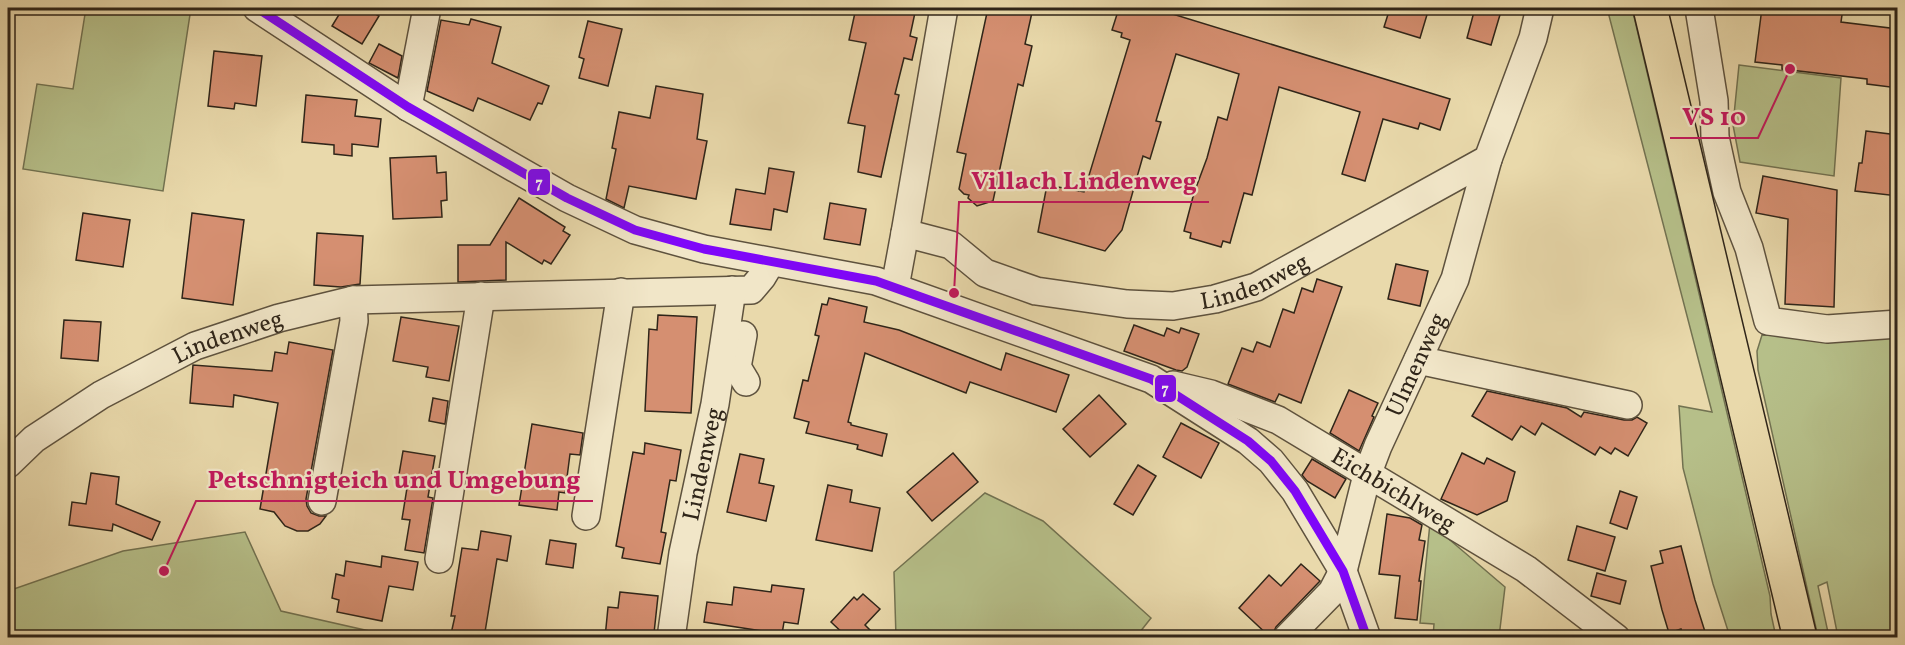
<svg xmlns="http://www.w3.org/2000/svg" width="1905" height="645" font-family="Vollkorn,serif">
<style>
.green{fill:#b6bf89;stroke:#727251;stroke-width:1.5}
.building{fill:#d58f71;stroke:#2f2519;stroke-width:1.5}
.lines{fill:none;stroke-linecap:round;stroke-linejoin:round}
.minor-casing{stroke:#5e523e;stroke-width:30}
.major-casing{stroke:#2f2519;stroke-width:36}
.minor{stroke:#f1e6c8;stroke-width:27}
.major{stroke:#e9d9ab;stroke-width:33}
.bus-1-casing{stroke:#f1e6c8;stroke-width:14}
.bus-1{stroke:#7f06f9;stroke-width:9}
.labels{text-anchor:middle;stroke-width:4.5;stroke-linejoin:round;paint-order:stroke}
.street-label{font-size:24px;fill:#2f2519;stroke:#f1e6c8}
.leader{fill:none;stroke:#c2185b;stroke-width:2}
.callout-dot{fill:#c2185b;stroke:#f1e6c8;stroke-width:2}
.callout-label{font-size:26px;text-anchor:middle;font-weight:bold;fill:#c2185b;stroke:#f1e6c8;stroke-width:4.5;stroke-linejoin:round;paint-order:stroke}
.line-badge{stroke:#f1e6c8;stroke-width:2}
.badge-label{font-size:16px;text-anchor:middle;font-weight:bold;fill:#fff}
</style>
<rect width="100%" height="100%" fill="#e9d9ab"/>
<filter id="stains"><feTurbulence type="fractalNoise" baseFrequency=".00333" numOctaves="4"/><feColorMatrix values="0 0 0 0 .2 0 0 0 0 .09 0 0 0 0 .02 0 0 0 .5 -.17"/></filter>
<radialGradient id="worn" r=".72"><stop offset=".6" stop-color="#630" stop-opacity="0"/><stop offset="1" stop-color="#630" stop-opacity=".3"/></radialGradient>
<!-- green -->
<g class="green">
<polygon points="86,8 191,8 163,191 23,169 37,84 73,89"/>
<polygon points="1607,8 1632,8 1770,596 1771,614 1776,637 1730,637 1713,584 1683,468 1679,406 1712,412"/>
<polygon points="1739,65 1841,78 1834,176 1740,162 1733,125"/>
<polygon points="1762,335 1897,336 1897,637 1838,637 1827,582 1818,586 1829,637 1818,637 1758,370 1757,351"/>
<polygon points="985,493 1043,521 1151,618 1136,637 896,637 894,572"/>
<polygon points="1430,523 1505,587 1499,637 1433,637 1434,624 1420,623"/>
<polygon points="245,532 281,611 396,637 8,637 8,591 123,551"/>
</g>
<!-- building -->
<g class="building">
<polygon points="343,8 365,8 379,16 362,44 332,26"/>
<polygon points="856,8 916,8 910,36 917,38 912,60 904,58 895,94 899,95 881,177 858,172 865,126 848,123 866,43 849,40"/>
<polygon points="988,8 1033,8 1025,44 1032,46 1023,86 1018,84 993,201 977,206 968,198 969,195 964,194 959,189 966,154 957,152"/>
<polygon points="1119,8 1153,8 1450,99 1440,130 1420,123 1418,129 1383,119 1365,181 1342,174 1360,112 1279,87 1252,195 1244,193 1230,243 1223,241 1221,247 1190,238 1191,233 1184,231 1194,193 1207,158 1218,117 1227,120 1239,74 1176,54 1156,121 1161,122 1150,159 1143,156 1122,230 1105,251 1038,232 1047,185 1084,192 1130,40 1121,37 1122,33 1112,30"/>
<polygon points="1390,8 1429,8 1420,38 1384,27"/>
<polygon points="1475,8 1502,8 1491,45 1467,38"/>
<polygon points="1762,8 1843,8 1841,22 1898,29 1898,88 1867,84 1867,79 1782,69 1782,65 1755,62"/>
<polygon points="471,19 501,27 492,63 549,86 542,104 538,103 530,120 478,98 473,111 427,91 441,20 469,25"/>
<polygon points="588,21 622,29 608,86 579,78 584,59 579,57"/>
<polygon points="379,44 402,56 398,78 369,63"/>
<polygon points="214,51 262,56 256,106 235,103 234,109 208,106"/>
<polygon points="656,86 703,94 697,139 707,141 696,199 629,186 624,208 606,199 616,149 612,148 619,112 650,118"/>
<polygon points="306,95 357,100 355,116 381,119 378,147 352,144 352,156 334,154 334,145 302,142"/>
<polygon points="1866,131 1898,135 1898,196 1855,191 1859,163 1862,163"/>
<polygon points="436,156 437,173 446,172 447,200 441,201 442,217 393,219 390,158"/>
<polygon points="769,168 794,172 787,212 774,209 771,230 730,224 736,189 765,194"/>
<polygon points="1763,176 1837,190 1834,307 1785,304 1788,219 1756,213"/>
<polygon points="519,198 565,227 563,231 570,235 551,264 544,260 542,264 506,242 506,280 458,282 458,245 490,245"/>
<polygon points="830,203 866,209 860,245 824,239"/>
<polygon points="83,213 130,220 123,267 76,260"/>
<polygon points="192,213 244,220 233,305 182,298"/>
<polygon points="317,233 363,236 360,284 341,287 314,285"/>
<polygon points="1396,264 1428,271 1420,306 1388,299"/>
<polygon points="1317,279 1342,287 1301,403 1279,394 1275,402 1228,384 1242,348 1253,352 1257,342 1270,347 1283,309 1294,313 1302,288 1313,292"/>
<polygon points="829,298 867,307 864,322 899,330 1001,370 1006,353 1069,375 1056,412 970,382 966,393 865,353 848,422 851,423 851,425 887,434 882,456 857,449 858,445 806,433 809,422 794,418 803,380 808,381 819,336 815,335 822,304 827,305"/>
<polygon points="658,315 697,317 691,413 645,411 649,329 657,330"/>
<polygon points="401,317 459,326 449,381 426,377 428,367 393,361"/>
<polygon points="64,320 101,322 98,361 61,358"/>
<polygon points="1134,325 1164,336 1167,328 1179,333 1181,328 1199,334 1187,367 1182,371 1176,370 1124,351"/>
<polygon points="289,342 333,350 306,499 307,506 311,513 319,516 326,516 320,524 308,531 297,531 285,526 274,512 260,509 278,403 234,395 233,407 190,403 193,365 272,371 275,352 287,354"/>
<polygon points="1349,390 1378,403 1372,416 1374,417 1359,451 1330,433"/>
<polygon points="1487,391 1567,408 1581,417 1584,412 1624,420 1632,420 1637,417 1647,423 1628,456 1615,448 1611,454 1600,447 1595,455 1542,423 1535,435 1521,426 1512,440 1472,416"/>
<polygon points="1099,395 1126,424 1090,457 1063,429"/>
<polygon points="433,398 448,401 445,424 429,421"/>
<polygon points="1181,423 1219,443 1201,478 1163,457"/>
<polygon points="532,424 583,433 580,455 570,454 565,493 559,492 557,510 519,505"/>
<polygon points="645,443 681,450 676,481 670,480 661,532 666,533 660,564 622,558 624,548 616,546 633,452 644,454"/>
<polygon points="403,451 435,456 428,497 433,498 424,553 405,550 410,520 402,519 407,488 397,486"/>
<polygon points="953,453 978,482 932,521 907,492"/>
<polygon points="1462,453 1484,464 1487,458 1515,472 1507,501 1477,515 1441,499"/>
<polygon points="740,454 764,459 759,483 774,486 766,521 727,512"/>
<polygon points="1312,459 1346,479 1335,498 1307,481 1302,475"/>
<polygon points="1138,465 1156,476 1133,515 1114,504"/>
<polygon points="91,473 119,477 116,504 160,522 152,540 113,524 112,531 69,525 72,502 86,504"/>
<polygon points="828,485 852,490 850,502 880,508 872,551 816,540"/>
<polygon points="1620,491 1637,497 1627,529 1610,523"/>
<polygon points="1387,514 1410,518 1422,525 1419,540 1425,541 1419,581 1421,581 1417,620 1395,618 1400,576 1379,574"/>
<polygon points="1577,526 1615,537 1605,571 1568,560"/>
<polygon points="481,531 511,536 507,561 497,559 484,638 469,638 451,634 455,616 451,616 462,548 478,550"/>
<polygon points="550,540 576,544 573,568 546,564"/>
<polygon points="1681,546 1695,600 1707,638 1684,638 1681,629 1669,633 1662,610 1651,566 1663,563 1660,551"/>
<polygon points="382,556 418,562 413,590 389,586 382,621 337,612 339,600 332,598 336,574 344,576 346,561 381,567"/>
<polygon points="1301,564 1320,581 1276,627 1271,638 1239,608 1269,575 1281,586"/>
<polygon points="1597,573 1626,581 1620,604 1591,596"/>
<polygon points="772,585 804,589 798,624 784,622 782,634 704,622 707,602 732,605 734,587 771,592"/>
<polygon points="620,592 658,596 654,633 649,632 649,638 605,638 608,607 618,608"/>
<polygon points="863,594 880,609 865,625 878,638 848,638 831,622 854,597 857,600"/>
</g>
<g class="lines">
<defs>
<g id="minor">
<polyline points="257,8 408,107 567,198 635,230 704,249 876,281 1151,379 1248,441 1271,461 1295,491 1343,571 1367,638"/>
<polyline points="1699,8 1714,101 1715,137 1727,192 1749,248 1768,321 1827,329 1898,324"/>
<polyline points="408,107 427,8"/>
<polyline points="905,233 944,8"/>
<path id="s1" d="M895 287 905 233 951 245 985 273 1036 291 1127 304 1173 306 1215 299 1256 287 1488 159 1533 38 1540 8"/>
<polyline points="743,335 737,367 746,382"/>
<polyline points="1418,360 1628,405"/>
<path id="s2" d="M1173 385 1211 394 1278 420 1526 569 1616 638"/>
<path id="s3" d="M8 464 34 439 101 395 195 346 279 318 353 300 751 290 762 277 771 262"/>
<polyline points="322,501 354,321 353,300"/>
<polyline points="586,516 621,292"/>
<polyline points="439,559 481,296"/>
<path id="s4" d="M671 638 683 553 715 404 732 290"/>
<path id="s5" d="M1287 638 1332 592 1343 571 1367 475 1378 446 1455 279 1488 159"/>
</g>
<polyline id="major" points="1650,8 1800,638"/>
</defs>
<!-- minor casing -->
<use href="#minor" class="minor-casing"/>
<!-- major casing -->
<use href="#major" class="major-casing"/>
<!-- minor -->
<use href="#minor" class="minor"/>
<!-- major -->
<use href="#major" class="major"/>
<defs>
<polyline id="bus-1" points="257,8 408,107 567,198 635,230 704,249 876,281 1151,379 1248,441 1271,461 1295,491 1343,571 1367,638"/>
</defs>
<!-- bus-1 casing -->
<use href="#bus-1" class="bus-1-casing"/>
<!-- bus-1 -->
<use href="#bus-1" class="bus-1"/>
</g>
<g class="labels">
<!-- street labels -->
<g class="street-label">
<text dy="8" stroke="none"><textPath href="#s1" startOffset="424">Lindenweg</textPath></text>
<text dy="8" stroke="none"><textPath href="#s3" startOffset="256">Lindenweg</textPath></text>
<text dy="8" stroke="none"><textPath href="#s5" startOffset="308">Ulmenweg</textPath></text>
<text dy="8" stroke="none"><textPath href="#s4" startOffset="177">Lindenweg</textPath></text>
<text dy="8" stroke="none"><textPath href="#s2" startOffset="246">Eichbichlweg</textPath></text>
</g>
</g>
<!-- callouts -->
<path class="leader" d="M1790 69L1758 138H1670M954 293L959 202H1209M164 571L196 501H593"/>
<g class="callout-dot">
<circle cx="1790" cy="69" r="6"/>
<circle cx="954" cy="293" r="6"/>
<circle cx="164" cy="571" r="6"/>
</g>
<g class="callout-label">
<text x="1714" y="125">VS 10</text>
<text x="1084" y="189">Villach Lindenweg</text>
<text x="394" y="488">Petschnigteich und Umgebung</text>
</g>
<g class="line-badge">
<rect x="527" y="168" width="24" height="28" rx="6" fill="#7f06f9"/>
<rect x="1154" y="374" width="23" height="29" rx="6" fill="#7f06f9"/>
</g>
<g class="badge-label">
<text x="539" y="188">7</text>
<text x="1165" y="394">7</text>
</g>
<!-- margin -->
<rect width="1905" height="645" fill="none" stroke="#e9d9ab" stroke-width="30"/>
<rect x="9" y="9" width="1887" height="627" fill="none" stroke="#2f2519" stroke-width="3"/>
<rect x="15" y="15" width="1875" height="615" fill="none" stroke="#2f2519" stroke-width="1.5"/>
<rect width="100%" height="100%" filter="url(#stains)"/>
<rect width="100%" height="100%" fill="url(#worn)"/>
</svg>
